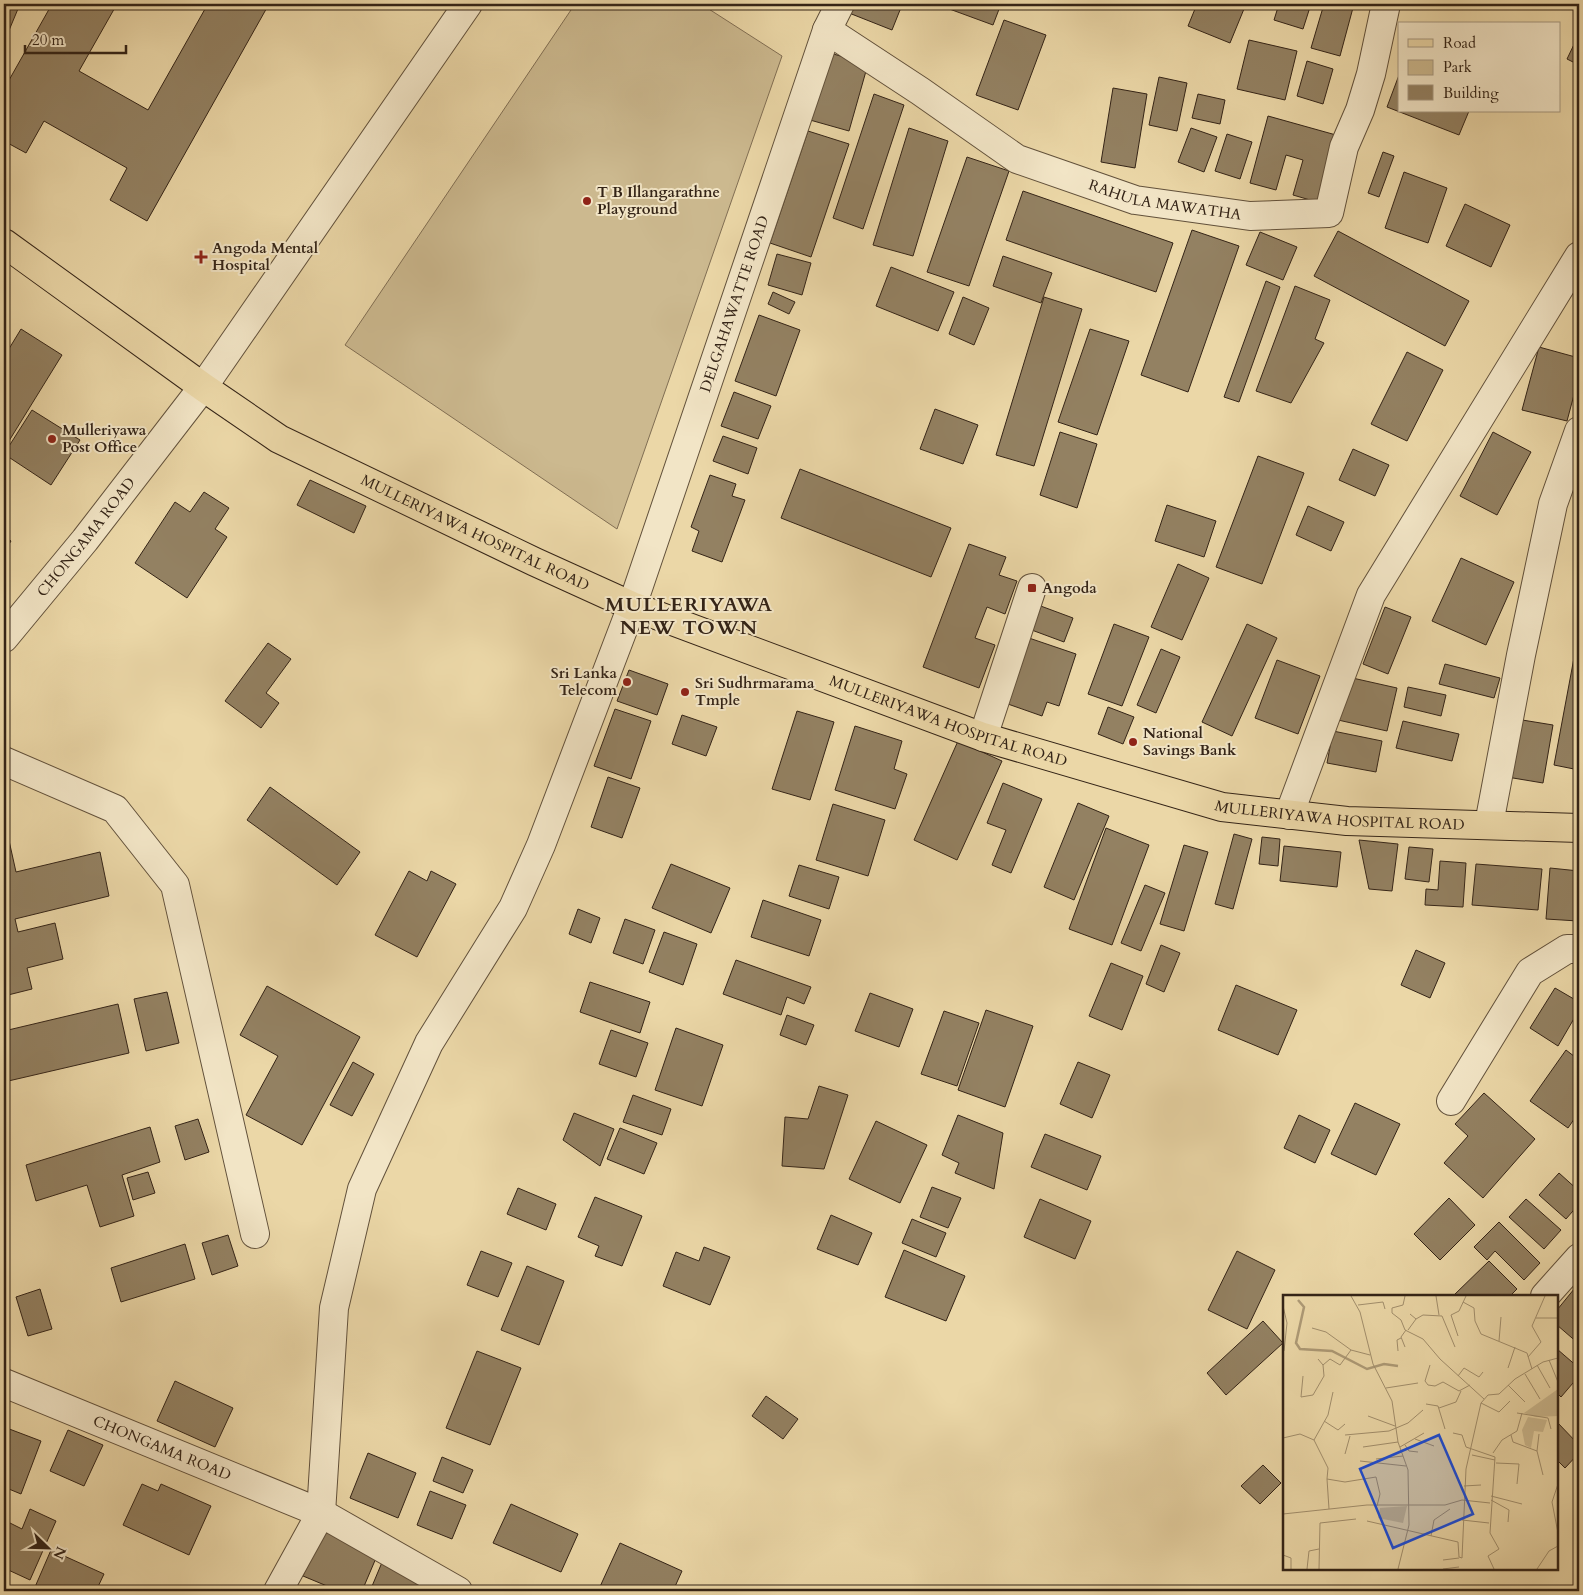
<svg xmlns="http://www.w3.org/2000/svg" width="1583" height="1595" font-family="Cardo,serif">
<style>
.green{fill:#ccb98f;stroke:#806e53}
.building{fill:#938162;stroke:#342417}
.lines{fill:none;stroke-linecap:round;stroke-linejoin:round}
.minor-casing{stroke:#62513b;stroke-width:30}
.major-casing{stroke:#342417;stroke-width:30}
.minor{stroke:#f2e5c6;stroke-width:28}
.major{stroke:#ebd7a7;stroke-width:28}
.poi-dot{fill:#8f2418;stroke:#f2e5c6;stroke-width:2}
.labels{text-anchor:middle;stroke-width:4;stroke-linejoin:round;paint-order:stroke}
.poi-label{font-size:15px;font-weight:bold;fill:#342417;stroke:#f2e5c6;text-anchor:start}
.street-label{font-size:15px;fill:#342417;stroke:#f2e5c6}
.district-label{font-size:20px;font-weight:bold;letter-spacing:1px;fill:#342417;stroke:#f2e5c6}
.inset-river{fill:none;stroke:#ad9a76;stroke-width:2.5}
.inset-road{fill:none;stroke:#a28f6d;stroke-width:1}
.view{fill:#1d4ed8;fill-opacity:0.15;stroke:#1d4ed8;stroke-width:2.5}
.inset-edge{fill:none;stroke:#342417;stroke-width:2.5}
</style>
<rect width="100%" height="100%" fill="#ebd7a7"/>
<filter id="stains"><feTurbulence type="fractalNoise" baseFrequency=".004" numOctaves="4"/><feColorMatrix values="0 0 0 0 .2 0 0 0 0 .09 0 0 0 0 .02 0 0 0 .5 -.17"/></filter>
<radialGradient id="worn" r=".72"><stop offset=".6" stop-color="#630" stop-opacity="0"/><stop offset="1" stop-color="#630" stop-opacity=".3"/></radialGradient>
<!-- green -->
<polygon class="green" points="575,4 701,4 782,56 617,529 345,345"/>
<!-- building -->
<g class="building">
<polygon points="4,4 20,4 5,40 4,40"/>
<polygon points="52,4 117,4 79,71 148,110 205,9 196,4 269,4 147,221 110,200 127,168 44,121 26,153 4,141 4,89"/>
<polygon points="853,4 899,4 902,5 892,30 849,13"/>
<polygon points="945,4 1001,4 993,25 944,7"/>
<polygon points="1197,4 1246,4 1230,43 1188,26"/>
<polygon points="1279,4 1311,4 1303,29 1274,20"/>
<polygon points="1324,4 1354,4 1340,56 1311,48"/>
<polygon points="1551,4 1566,4 1564,9"/>
<polygon points="1004,20 1046,35 1018,110 976,95"/>
<polygon points="1579,34 1579,65 1567,59"/>
<polygon points="1249,40 1297,51 1285,100 1237,89"/>
<polygon points="830,53 868,64 849,131 810,120"/>
<polygon points="1307,61 1333,69 1323,104 1297,96"/>
<polygon points="1399,75 1399,111 1469,111 1459,135 1387,107"/>
<polygon points="1159,77 1187,83 1177,131 1149,125"/>
<polygon points="1113,88 1147,94 1135,168 1101,162"/>
<polygon points="874,94 904,105 863,229 833,218"/>
<polygon points="1198,94 1225,100 1220,124 1192,118"/>
<polygon points="1268,116 1336,135 1317,202 1293,195 1303,160 1286,155 1276,190 1250,183"/>
<polygon points="909,128 948,141 913,256 873,245"/>
<polygon points="1191,128 1217,137 1204,172 1178,162"/>
<polygon points="808,131 849,144 811,257 770,243"/>
<polygon points="1227,134 1252,142 1240,179 1215,171"/>
<polygon points="1383,152 1394,156 1379,197 1368,193"/>
<polygon points="967,157 1009,171 969,286 927,272"/>
<polygon points="1404,172 1447,188 1428,243 1385,228"/>
<polygon points="1023,191 1173,243 1156,292 1006,240"/>
<polygon points="1465,204 1510,225 1491,267 1446,246"/>
<polygon points="1192,230 1239,246 1188,392 1141,375"/>
<polygon points="1338,231 1469,301 1445,346 1314,276"/>
<polygon points="1260,232 1297,247 1283,280 1246,265"/>
<polygon points="777,254 811,263 802,295 768,285"/>
<polygon points="1003,256 1052,273 1041,303 993,286"/>
<polygon points="891,267 954,292 938,331 876,306"/>
<polygon points="1266,281 1280,287 1239,402 1224,397"/>
<polygon points="1295,286 1330,300 1315,339 1324,343 1291,403 1256,391"/>
<polygon points="773,292 795,302 789,314 768,304"/>
<polygon points="963,297 989,308 974,345 949,334"/>
<polygon points="1044,297 1082,309 1034,466 996,455"/>
<polygon points="759,315 800,330 776,396 735,381"/>
<polygon points="21,329 62,355 4,449 4,357"/>
<polygon points="1090,329 1129,341 1097,435 1058,422"/>
<polygon points="1539,347 1579,358 1579,376 1567,421 1522,410"/>
<polygon points="1407,352 1443,370 1407,441 1371,424"/>
<polygon points="734,392 771,406 758,439 721,426"/>
<polygon points="935,409 978,425 963,464 920,449"/>
<polygon points="32,410 80,440 51,485 4,454"/>
<polygon points="1060,432 1097,444 1077,508 1040,495"/>
<polygon points="1493,432 1531,452 1497,515 1460,496"/>
<polygon points="723,436 757,448 748,474 713,461"/>
<polygon points="1353,449 1389,465 1375,496 1339,480"/>
<polygon points="1258,456 1304,473 1262,584 1216,567"/>
<polygon points="800,469 951,528 931,577 781,518"/>
<polygon points="710,475 736,484 732,496 745,500 722,562 692,551 699,531 691,527"/>
<polygon points="310,480 366,506 354,533 297,505"/>
<polygon points="204,492 229,508 215,529 227,537 187,598 135,563 175,502 190,512"/>
<polygon points="1167,505 1216,521 1204,557 1155,541"/>
<polygon points="1308,506 1344,522 1331,551 1296,535"/>
<polygon points="4,536 11,541 4,552"/>
<polygon points="969,544 1006,557 999,575 1017,581 1005,614 987,607 975,638 995,645 979,688 923,667"/>
<polygon points="1461,558 1514,582 1486,645 1432,621"/>
<polygon points="1178,564 1209,578 1182,640 1151,627"/>
<polygon points="1038,605 1073,618 1064,642 1029,629"/>
<polygon points="1385,607 1411,617 1388,674 1363,664"/>
<polygon points="1114,624 1149,637 1122,706 1088,694"/>
<polygon points="1247,624 1277,638 1232,736 1202,722"/>
<polygon points="1579,631 1579,770 1554,765"/>
<polygon points="1026,637 1076,654 1059,706 1047,702 1042,716 1005,703"/>
<polygon points="268,643 291,659 266,693 279,703 261,728 225,701"/>
<polygon points="1161,649 1180,657 1156,713 1137,705"/>
<polygon points="1277,660 1320,676 1298,734 1255,718"/>
<polygon points="1445,664 1500,678 1494,698 1439,684"/>
<polygon points="629,670 668,684 657,715 617,701"/>
<polygon points="1348,677 1397,688 1387,731 1338,720"/>
<polygon points="1408,687 1446,695 1441,716 1404,707"/>
<polygon points="1108,707 1134,717 1123,744 1098,734"/>
<polygon points="615,709 651,721 631,779 594,766"/>
<polygon points="797,711 834,722 810,800 772,789"/>
<polygon points="682,715 717,727 706,756 672,744"/>
<polygon points="1516,719 1553,725 1543,783 1507,777"/>
<polygon points="1403,721 1459,734 1452,761 1396,748"/>
<polygon points="855,726 902,741 894,769 907,774 895,809 835,790"/>
<polygon points="1333,731 1382,741 1376,772 1327,763"/>
<polygon points="958,741 1002,761 957,860 914,840"/>
<polygon points="608,777 640,788 622,838 591,827"/>
<polygon points="1003,783 1042,799 1011,873 992,865 1006,830 987,823"/>
<polygon points="270,787 360,852 337,885 247,820"/>
<polygon points="1078,803 1109,816 1074,900 1044,887"/>
<polygon points="833,804 885,820 868,876 816,860"/>
<polygon points="1106,828 1149,845 1112,945 1069,929"/>
<polygon points="1234,834 1252,839 1233,909 1215,904"/>
<polygon points="8,836 16,872 100,852 109,896 15,919 18,932 55,923 63,959 27,968 32,989 4,996 4,837"/>
<polygon points="1262,837 1280,839 1278,866 1259,864"/>
<polygon points="1359,840 1398,844 1392,891 1369,889"/>
<polygon points="1184,845 1208,852 1184,931 1160,924"/>
<polygon points="1284,846 1341,852 1337,887 1280,881"/>
<polygon points="1409,847 1433,849 1429,882 1405,879"/>
<polygon points="1440,861 1466,863 1463,907 1425,905 1426,889 1438,890"/>
<polygon points="671,864 730,888 711,933 652,908"/>
<polygon points="1476,864 1542,869 1538,910 1472,905"/>
<polygon points="799,865 839,877 829,909 789,896"/>
<polygon points="1550,868 1579,871 1578,921 1546,919"/>
<polygon points="409,871 427,881 431,871 456,884 417,957 375,935"/>
<polygon points="1145,885 1165,893 1141,951 1121,943"/>
<polygon points="763,900 821,920 809,956 751,937"/>
<polygon points="578,909 600,918 591,943 569,934"/>
<polygon points="625,919 655,930 643,964 613,953"/>
<polygon points="664,932 697,944 683,985 649,972"/>
<polygon points="1161,945 1180,953 1164,992 1146,984"/>
<polygon points="1416,950 1445,963 1430,998 1401,985"/>
<polygon points="736,960 811,987 804,1004 787,997 781,1015 723,994"/>
<polygon points="1111,963 1143,976 1122,1030 1089,1016"/>
<polygon points="590,982 650,1002 640,1033 580,1012"/>
<polygon points="1236,985 1297,1010 1278,1055 1218,1030"/>
<polygon points="267,986 360,1037 302,1145 246,1115 278,1056 240,1035"/>
<polygon points="1555,988 1579,1002 1579,1010 1558,1046 1530,1028"/>
<polygon points="167,992 179,1043 146,1051 134,999"/>
<polygon points="870,993 913,1009 899,1047 855,1031"/>
<polygon points="118,1004 129,1053 4,1082 4,1031"/>
<polygon points="986,1010 1033,1026 1005,1107 958,1090"/>
<polygon points="944,1011 979,1023 957,1086 921,1074"/>
<polygon points="787,1015 814,1025 806,1045 780,1035"/>
<polygon points="676,1028 723,1045 702,1106 655,1090"/>
<polygon points="611,1030 648,1043 636,1077 599,1064"/>
<polygon points="1566,1050 1579,1060 1579,1112 1568,1128 1530,1101"/>
<polygon points="353,1062 374,1074 352,1116 330,1105"/>
<polygon points="1078,1062 1110,1075 1092,1118 1060,1104"/>
<polygon points="819,1086 848,1095 824,1169 782,1166 785,1117 808,1119"/>
<polygon points="1484,1093 1535,1139 1483,1198 1444,1163 1468,1136 1455,1124"/>
<polygon points="633,1095 671,1109 662,1135 623,1122"/>
<polygon points="1355,1103 1400,1124 1376,1175 1331,1154"/>
<polygon points="574,1113 614,1129 600,1166 563,1140"/>
<polygon points="958,1115 1003,1133 994,1189 955,1173 959,1163 942,1155"/>
<polygon points="1299,1115 1330,1130 1315,1163 1284,1148"/>
<polygon points="198,1119 209,1152 185,1160 175,1126"/>
<polygon points="876,1121 927,1145 900,1203 849,1179"/>
<polygon points="150,1127 160,1162 122,1175 134,1216 100,1227 87,1185 36,1201 26,1165"/>
<polygon points="620,1128 657,1143 644,1174 607,1159"/>
<polygon points="1045,1134 1101,1156 1087,1190 1031,1167"/>
<polygon points="148,1172 155,1193 133,1200 127,1178"/>
<polygon points="1559,1173 1579,1191 1579,1204 1566,1219 1539,1195"/>
<polygon points="932,1187 961,1198 948,1228 920,1217"/>
<polygon points="518,1188 556,1204 546,1230 507,1214"/>
<polygon points="595,1197 642,1216 622,1266 595,1256 599,1246 578,1237"/>
<polygon points="1449,1198 1475,1225 1440,1260 1414,1234"/>
<polygon points="1040,1199 1091,1221 1075,1259 1024,1237"/>
<polygon points="1526,1199 1561,1230 1544,1249 1509,1217"/>
<polygon points="831,1215 872,1233 858,1265 817,1249"/>
<polygon points="912,1219 946,1233 936,1257 902,1243"/>
<polygon points="1499,1222 1540,1263 1524,1280 1495,1251 1487,1260 1474,1247"/>
<polygon points="228,1235 238,1266 212,1275 202,1243"/>
<polygon points="185,1244 195,1279 121,1302 111,1268"/>
<polygon points="704,1247 730,1257 710,1305 663,1286 676,1252 699,1261"/>
<polygon points="904,1250 965,1276 946,1321 885,1297"/>
<polygon points="481,1251 512,1263 498,1297 467,1285"/>
<polygon points="1237,1251 1275,1270 1247,1329 1208,1310"/>
<polygon points="1489,1261 1517,1289 1510,1296 1453,1296"/>
<polygon points="527,1266 564,1281 539,1345 501,1330"/>
<polygon points="1579,1283 1579,1344 1557,1325 1557,1310"/>
<polygon points="40,1289 52,1329 28,1336 16,1297"/>
<polygon points="1263,1321 1283,1343 1226,1395 1207,1373"/>
<polygon points="1557,1349 1579,1368 1579,1376 1561,1397 1557,1393"/>
<polygon points="477,1351 521,1368 490,1445 446,1428"/>
<polygon points="175,1381 233,1408 215,1447 157,1421"/>
<polygon points="766,1396 798,1419 783,1439 752,1416"/>
<polygon points="1557,1422 1579,1445 1579,1453 1565,1468 1557,1460"/>
<polygon points="4,1427 41,1441 21,1494 4,1487"/>
<polygon points="68,1430 103,1445 84,1486 50,1471"/>
<polygon points="368,1453 416,1473 398,1518 350,1498"/>
<polygon points="442,1457 473,1470 463,1493 433,1481"/>
<polygon points="1263,1465 1281,1483 1260,1504 1241,1486"/>
<polygon points="142,1484 158,1491 161,1484 211,1506 189,1555 123,1525"/>
<polygon points="430,1491 466,1505 452,1539 417,1525"/>
<polygon points="511,1504 578,1534 561,1572 493,1543"/>
<polygon points="30,1509 56,1521 30,1580 4,1568 4,1525 6,1521 22,1529"/>
<polygon points="323,1527 379,1551 362,1591 339,1591 303,1576"/>
<polygon points="620,1543 682,1571 673,1591 598,1591"/>
<polygon points="51,1550 104,1574 96,1591 44,1591 35,1587"/>
<polygon points="383,1560 440,1591 370,1591"/>
</g>
<g class="lines">
<defs>
<g id="minor">
<path id="s1" d="M827 30 920 91 1017 159 1135 200 1250 216 1329 213 1344 147 1360 110 1371 74 1386 4"/>
<path id="s2" d="M4 638 85 540 203 387 468 4"/>
<polyline points="983,737 1032,588"/>
<polyline points="4,761 115,809 175,885 255,1234"/>
<polyline points="1289,815 1371,595 1579,256"/>
<polyline points="1489,824 1521,655 1553,504 1579,431"/>
<polyline points="1451,1101 1530,972 1567,949 1579,949"/>
<polyline points="1545,1296 1579,1258"/>
<path id="s3" d="M4 1383 321 1513 458 1591"/>
<path id="s4" d="M278 1591 321 1513 334 1308 362 1189 429 1043 513 908 541 845 632 606 827 30 840 4"/>
</g>
<g id="major">
<path id="s5" d="M4 243 203 387 279 439 535 562 632 606 983 737 1222 807 1347 821 1579 828"/>
</g>
</defs>
<!-- minor casing -->
<use href="#minor" class="minor-casing"/>
<!-- major casing -->
<use href="#major" class="major-casing"/>
<!-- minor -->
<use href="#minor" class="minor"/>
<!-- major -->
<use href="#major" class="major"/>
</g>
<!-- markers -->
<g class="poi-dot">
<circle cx="587" cy="201" r="5"/>
<path d="M198.5 249.5h5v5h5v5h-5v5h-5v-5h-5v-5h5z"/>
<circle cx="52" cy="439" r="5"/>
<rect x="1027" y="583" width="10" height="10" rx="2.5"/>
<circle cx="627" cy="682" r="5"/>
<circle cx="685" cy="692" r="5"/>
<circle cx="1133" cy="742" r="5"/>
</g>
<g class="labels">
<!-- poi labels -->
<g class="poi-label">
<text x="597" y="197">T B Illangarathne<tspan x="597" dy="17">Playground</tspan></text>
<text x="212" y="253">Angoda Mental<tspan x="212" dy="17">Hospital</tspan></text>
<text x="62" y="435">Mulleriyawa<tspan x="62" dy="17">Post Office</tspan></text>
<text x="1042" y="593">Angoda</text>
<text x="617" y="678" text-anchor="end">Sri Lanka<tspan x="617" dy="17">Telecom</tspan></text>
<text x="695" y="688">Sri Sudhrmarama<tspan x="695" dy="17">Tmple</tspan></text>
<text x="1143" y="738">National<tspan x="1143" dy="17">Savings Bank</tspan></text>
</g>
<!-- street labels -->
<g class="street-label">
<text dy="5" stroke="none"><textPath href="#s1" startOffset="384">RAHULA MAWATHA</textPath></text>
<text dy="5" stroke="none"><textPath href="#s4" startOffset="1380">DELGAHAWATTE ROAD</textPath></text>
<text dy="5" stroke="none"><textPath href="#s5" startOffset="555">MULLERIYAWA HOSPITAL ROAD</textPath></text>
<text dy="5" stroke="none"><textPath href="#s2" startOffset="130">CHONGAMA ROAD</textPath></text>
<text dy="5" stroke="none"><textPath href="#s5" startOffset="1065">MULLERIYAWA HOSPITAL ROAD</textPath></text>
<text dy="5" stroke="none"><textPath href="#s5" startOffset="1470">MULLERIYAWA HOSPITAL ROAD</textPath></text>
<text dy="5" stroke="none"><textPath href="#s3" startOffset="171">CHONGAMA ROAD</textPath></text>
</g>
<!-- district labels -->
<g class="district-label">
<text x="689" y="611">MULLERIYAWA<tspan x="689" dy="23">NEW TOWN</tspan></text>
</g>
</g>
<!-- overview -->
<g transform="translate(1283 1295)">
<rect width="275" height="275" fill="#ebd7a7"/>
<path d="M275 94V121L253 122 241 118ZM245 122 264 125 260 137 251 136 248 153 242 150 239 135ZM124 211 120 228 95 223 97 213Z" fill="#ccb98f"/>
<path class="inset-river" d="M15 5 21 12 13 48 17 54 49 56 84 74 101 69 115 71"/>
<path class="inset-road" d="M68 1 77 17 90 69 109 106 115 147 125 175 126 230 115 274M122 1 120 10 109 13V18L118 25 122 35 140 44 157 64 201 104M153 1 156 20M180 7 191 13 192 26 198 39 244 58 249 74M75 10 100 7 102 14M0 11 4 28 1 56M253 23H275M133 24 140 20 159 21 172 52M29 33 43 37 68 55 87 60M125 35 133 24 127 19M175 41 168 20 176 16 183 1M216 46 218 22M122 52 118 42 123 35M115 56 114 45 118 43M245 62 258 47 249 31 262 1M35 64 40 70 47 64 57 70 68 55M266 65 275 87M147 70 142 86 145 90 152 91 160 87 176 96 187 90M254 70 267 93M225 73 232 52M242 79 257 104M20 81 18 102 30 100 41 81 40 70M175 81 181 73 196 82 200 77M225 90 242 107M103 93 135 88M198 108 216 117 227 106M143 109 155 111 162 134M156 113 173 107 178 96M234 118 265 123 268 134M85 121 112 131M41 126 55 135 62 129M170 138 179 140 183 152 212 162 207 238 216 254 205 261 211 274M62 140 106 136 125 128 140 115M228 140 230 147 254 156 256 139M0 143 17 139 31 145 45 173 44 184 62 187 93 182 97 199 94 211M132 144 151 151M31 145 45 120 50 97M122 150 126 156 135 157M80 152 115 147M117 152 141 138M254 156 260 180M210 158 219 145 234 136 239 118M62 159 67 141M189 160 212 165M93 164 120 161M77 166 123 171M213 168 236 169 234 189M44 184 46 214M275 189 269 207 275 238M181 191 198 190M208 201 239 209M208 205 226 215 225 227M0 219 84 210H162L179 205 207 208M179 225 206 228M84 226 175 247 176 262 179 263 183 174 198 108 205 100 216 99 232 84 260 67 275 63M148 241 151 225 167 214M0 260 8 263V274M160 265 176 263M24 274 26 256 36 254M36 274 37 228 73 224M160 274 176 272M254 274 266 256 275 251"/>
<path class="view" d="M156 140 190 219 110 253 77 174Z"/>
<rect width="275" height="275" class="inset-edge"/>
</g>
<!-- margin -->
<rect width="1583" height="1595" fill="none" stroke="#ebd7a7" stroke-width="20"/>
<rect x="5" y="5" width="1573" height="1585" fill="none" stroke="#342417" stroke-width="2.5"/>
<rect x="10" y="10" width="1563" height="1575" fill="none" stroke="#342417"/>
<!-- legend -->
<rect x="1398" y="22" width="162" height="90" fill="#f2e5c6" stroke="#a69880"/>
<rect x="1408" y="39" width="25" height="8" fill="#ebd7a7" stroke="#a69880"/>
<text x="1443" y="48" font-size="15" fill="#342417">Road</text>
<rect x="1408" y="60" width="25" height="15" fill="#ccb98f" stroke="#a69880"/>
<text x="1443" y="72" font-size="15" fill="#342417">Park</text>
<rect x="1408" y="85" width="25" height="15" fill="#938162" stroke="#a69880"/>
<text x="1443" y="98" font-size="15" fill="#342417">Building</text>
<!-- north arrow -->
<g transform="translate(48 1548) rotate(113)" stroke="#f2e5c6" stroke-width="4" paint-order="stroke">
<path d="M0-4L9 19L0 12L-9 19Z" fill="#342417"/>
<text y="-8" font-size="14" font-weight="bold" text-anchor="middle" fill="#342417">N</text>
</g>
<!-- scale -->
<path d="M25 45v8h101v-8" fill="none" stroke="#342417" stroke-width="2.5"/>
<text x="32" y="45" font-size="15" fill="#342417" stroke="#f2e5c6" stroke-width="4" paint-order="stroke">20 m</text>
<rect width="100%" height="100%" filter="url(#stains)"/>
<rect width="100%" height="100%" fill="url(#worn)"/>
</svg>
